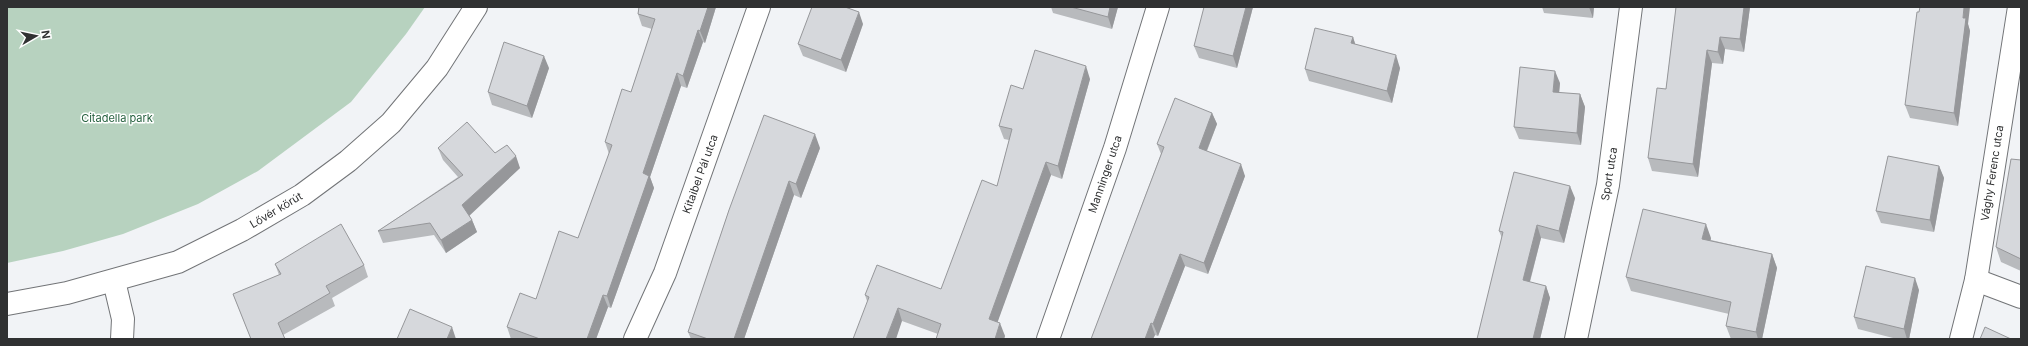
<svg xmlns="http://www.w3.org/2000/svg" width="2028" height="346" font-family="Inter,sans-serif">
<style>
.green{fill:#b7d2bf}
.lines{fill:none;stroke-linecap:round;stroke-linejoin:round}
.minor-casing{stroke:#727477;stroke-width:24}
.minor{stroke:#fff;stroke-width:22}
.wall{fill:#b8babd}
.shaded-wall{fill:#96979a}
.building{fill:#d6d8dc;stroke:#96979a}
.labels{text-anchor:middle;stroke-width:3;stroke-linejoin:round;paint-order:stroke}
.park-label{font-size:11px;fill:#26613f;stroke:#fff}
.street-label{font-size:11px;fill:#303132;stroke:#fff}
</style>
<rect width="100%" height="100%" fill="#f1f3f6"/>
<!-- green -->
<polygon class="green" points="7,7 425,7 406,34 351,102 258,171 198,204 123,234 63,251 7,263"/>
<g class="lines">
<defs>
<g id="minor">
<polyline points="1976,280 2021,297"/>
<polyline points="114,281 123,319 122,339"/>
<polyline points="7,304 67,293 178,262 242,230 302,195 348,161 391,123 437,68 476,7"/>
<polyline points="635,339 665,273 759,7"/>
<polyline points="1048,339 1115,148 1158,7"/>
<polyline points="1576,339 1608,185 1631,7"/>
<polyline points="1961,339 1976,280 2019,7"/>
</g>
</defs>
<!-- minor casing -->
<use href="#minor" class="minor-casing"/>
<!-- minor -->
<use href="#minor" class="minor"/>
</g>
<!-- wall -->
<g class="wall">
<polygon points="639,7 716,7 705,43 703,42 687,88 681,86 650,177 654,188 611,308 608,307 596,339 511,339 507,327 536,299 578,238 609,154 605,142 631,92 652,29 642,26 638,14"/>
<polygon points="1051,7 1118,7 1112,29 1053,13"/>
<polygon points="1253,7 1237,68 1199,58 1194,46"/>
<polygon points="1542,7 1594,7 1593,18 1544,13"/>
<polygon points="1676,7 1750,7 1744,52 1725,49 1723,64 1712,63 1698,177 1652,171 1648,158 1666,89"/>
<polygon points="863,24 846,72 803,56 798,44"/>
<polygon points="1968,24 1970,31 1958,126 1910,118 1905,105"/>
<polygon points="1353,37 1355,44 1400,68 1392,103 1309,81 1305,69"/>
<polygon points="549,68 532,118 492,105 488,92"/>
<polygon points="1090,79 1062,179 1051,175 997,322 1005,336 1004,339 936,339 938,334 902,321 867,301 865,295 941,289 997,186 1009,140 1004,139 999,126 1023,89"/>
<polygon points="1560,83 1559,93 1580,94 1585,107 1581,145 1519,139 1514,127"/>
<polygon points="1212,113 1217,124 1207,151 1245,176 1208,274 1185,266 1158,336 1155,335 1153,339 1091,339 1161,154 1157,144"/>
<polygon points="438,148 495,153 520,168 469,215 472,220 477,232 446,253 434,235 383,243 378,231 458,177 443,160"/>
<polygon points="820,148 801,198 794,195 744,339 691,339 688,332 729,210"/>
<polygon points="2021,160 2021,271 2001,262 1996,247"/>
<polygon points="1939,166 1944,178 1934,232 1881,223 1876,211"/>
<polygon points="1575,198 1564,243 1541,238 1530,282 1546,286 1550,298 1540,339 1477,339 1502,238 1499,231"/>
<polygon points="1711,238 1711,240 1772,254 1777,268 1762,339 1731,339 1726,326 1729,314 1631,291 1626,277"/>
<polygon points="275,264 364,265 368,277 332,298 335,306 283,335 285,339 251,339 233,294 279,275"/>
<polygon points="1919,290 1909,339 1897,339 1858,329 1854,317"/>
</g>
<!-- shaded-wall -->
<g class="shaded-wall">
<polygon points="708,7 716,7 705,43 700,31"/>
<polygon points="1110,7 1118,7 1112,29 1108,17"/>
<polygon points="1246,7 1253,7 1237,68 1233,56"/>
<polygon points="1589,7 1594,7 1593,18"/>
<polygon points="1744,7 1750,7 1744,52 1740,39"/>
<polygon points="1964,7 1970,7 1968,24 1970,31 1958,126 1954,113"/>
<polygon points="859,12 863,24 846,72 841,60"/>
<polygon points="698,30 703,42 687,88 683,76"/>
<polygon points="1353,37 1357,50 1351,43"/>
<polygon points="1720,37 1725,49 1723,64 1718,52"/>
<polygon points="1707,50 1712,63 1698,177 1693,164"/>
<polygon points="1396,55 1400,68 1392,103 1387,91"/>
<polygon points="544,56 549,68 532,118 527,106"/>
<polygon points="1086,66 1090,79 1062,179 1058,166"/>
<polygon points="1555,71 1560,83 1558,104 1553,92"/>
<polygon points="677,73 681,86 650,177 654,188 611,308 607,296 643,173"/>
<polygon points="1580,94 1585,107 1581,145 1577,133"/>
<polygon points="1212,113 1217,124 1203,160 1199,148"/>
<polygon points="815,134 820,148 801,198 796,184"/>
<polygon points="516,156 520,168 467,218 462,205"/>
<polygon points="1046,162 1051,175 994,332 989,319"/>
<polygon points="1241,164 1245,176 1208,274 1204,263"/>
<polygon points="1939,166 1944,178 1934,232 1930,220"/>
<polygon points="789,181 794,195 744,339 734,339"/>
<polygon points="1570,186 1575,198 1564,243 1559,231"/>
<polygon points="472,220 477,232 446,253 441,240"/>
<polygon points="1706,224 1711,238 1707,253 1702,239"/>
<polygon points="1537,225 1541,238 1527,292 1523,280"/>
<polygon points="1180,254 1185,266 1158,336 1153,324"/>
<polygon points="1772,254 1777,268 1762,339 1758,339 1756,332"/>
<polygon points="1915,278 1919,290 1909,339 1907,339 1904,329"/>
<polygon points="1546,286 1550,298 1540,339 1533,339"/>
<polygon points="603,295 608,307 596,339 587,339"/>
<polygon points="898,308 902,321 896,339 886,339"/>
<polygon points="1000,323 1005,336 1004,339 995,339"/>
<polygon points="1151,323 1155,335 1153,339 1145,339"/>
<polygon points="452,327 456,339 447,339"/>
</g>
<!-- building -->
<g class="building">
<polygon points="639,7 708,7 700,31 698,30 683,76 677,73 643,173 649,176 607,296 603,295 587,339 540,339 507,327 520,293 536,299 559,231 578,238 612,145 605,142 622,89 631,92 655,19 638,14"/>
<polygon points="812,7 845,7 859,12 841,60 798,44"/>
<polygon points="1071,7 1110,7 1108,17"/>
<polygon points="1204,7 1246,7 1233,56 1194,46"/>
<polygon points="1676,7 1744,7 1740,39 1720,37 1718,52 1707,50 1693,164 1648,158 1657,88 1666,89"/>
<polygon points="1920,7 1964,7 1963,18 1966,18 1954,113 1905,105 1917,12 1919,12"/>
<polygon points="1315,28 1353,37 1351,43 1396,55 1387,91 1305,69"/>
<polygon points="504,42 544,56 527,106 488,92"/>
<polygon points="1035,50 1086,66 1058,166 1046,162 989,319 1000,323 995,339 936,339 941,324 898,308 886,339 853,339 869,297 865,295 877,265 941,289 982,180 997,186 1012,129 999,126 1011,85 1023,89"/>
<polygon points="1520,67 1555,71 1553,92 1580,94 1577,133 1514,127"/>
<polygon points="1175,98 1212,113 1199,148 1241,164 1204,263 1180,254 1153,324 1151,323 1145,339 1091,339 1164,147 1157,144"/>
<polygon points="764,115 815,134 796,184 789,181 734,339 708,339 688,332 729,210"/>
<polygon points="467,122 495,153 507,145 516,156 462,205 472,220 441,240 430,223 378,231 463,175 438,148"/>
<polygon points="1888,156 1939,166 1930,220 1876,211"/>
<polygon points="2011,159 2021,160 2021,259 1996,247"/>
<polygon points="1514,172 1570,186 1559,231 1537,225 1523,280 1546,286 1533,339 1477,339 1503,232 1499,231"/>
<polygon points="1643,209 1706,224 1702,239 1772,254 1756,332 1726,326 1731,302 1626,277"/>
<polygon points="341,224 364,265 326,286 330,293 278,323 285,339 251,339 233,294 281,274 275,264"/>
<polygon points="1866,266 1915,278 1904,329 1854,317"/>
<polygon points="410,309 452,327 447,339 397,339"/>
<polygon points="1985,327 2011,339 1980,339"/>
</g>
<g class="labels">
<!-- park labels -->
<g class="park-label">
<text x="117" y="122">Citadella park</text>
</g>
<!-- street labels -->
<g class="street-label">
<text transform="translate(1992 173) rotate(-81)" y="4">Vághy Ferenc utca</text>
<text transform="translate(700 174) rotate(-70)" y="4">Kitaibel Pál utca</text>
<text transform="translate(1105 174) rotate(-71)" y="4">Manninger utca</text>
<text transform="translate(1609 174) rotate(-81)" y="4">Sport utca</text>
<text transform="translate(276 210) rotate(-31)" y="4">Lővér körút</text>
</g>
</g>
<!-- border -->
<rect width="2028" height="346" fill="none" stroke="#303132" stroke-width="16"/>
<!-- north arrow -->
<g transform="translate(36 36) rotate(81)" stroke="#ffffff" stroke-width="3" paint-order="stroke">
<path d="M0-3L7 15L0 10L-7 15Z" fill="#303132"/>
<text y="-6" font-size="11" font-weight="bold" text-anchor="middle" fill="#303132">N</text>
</g>
</svg>
